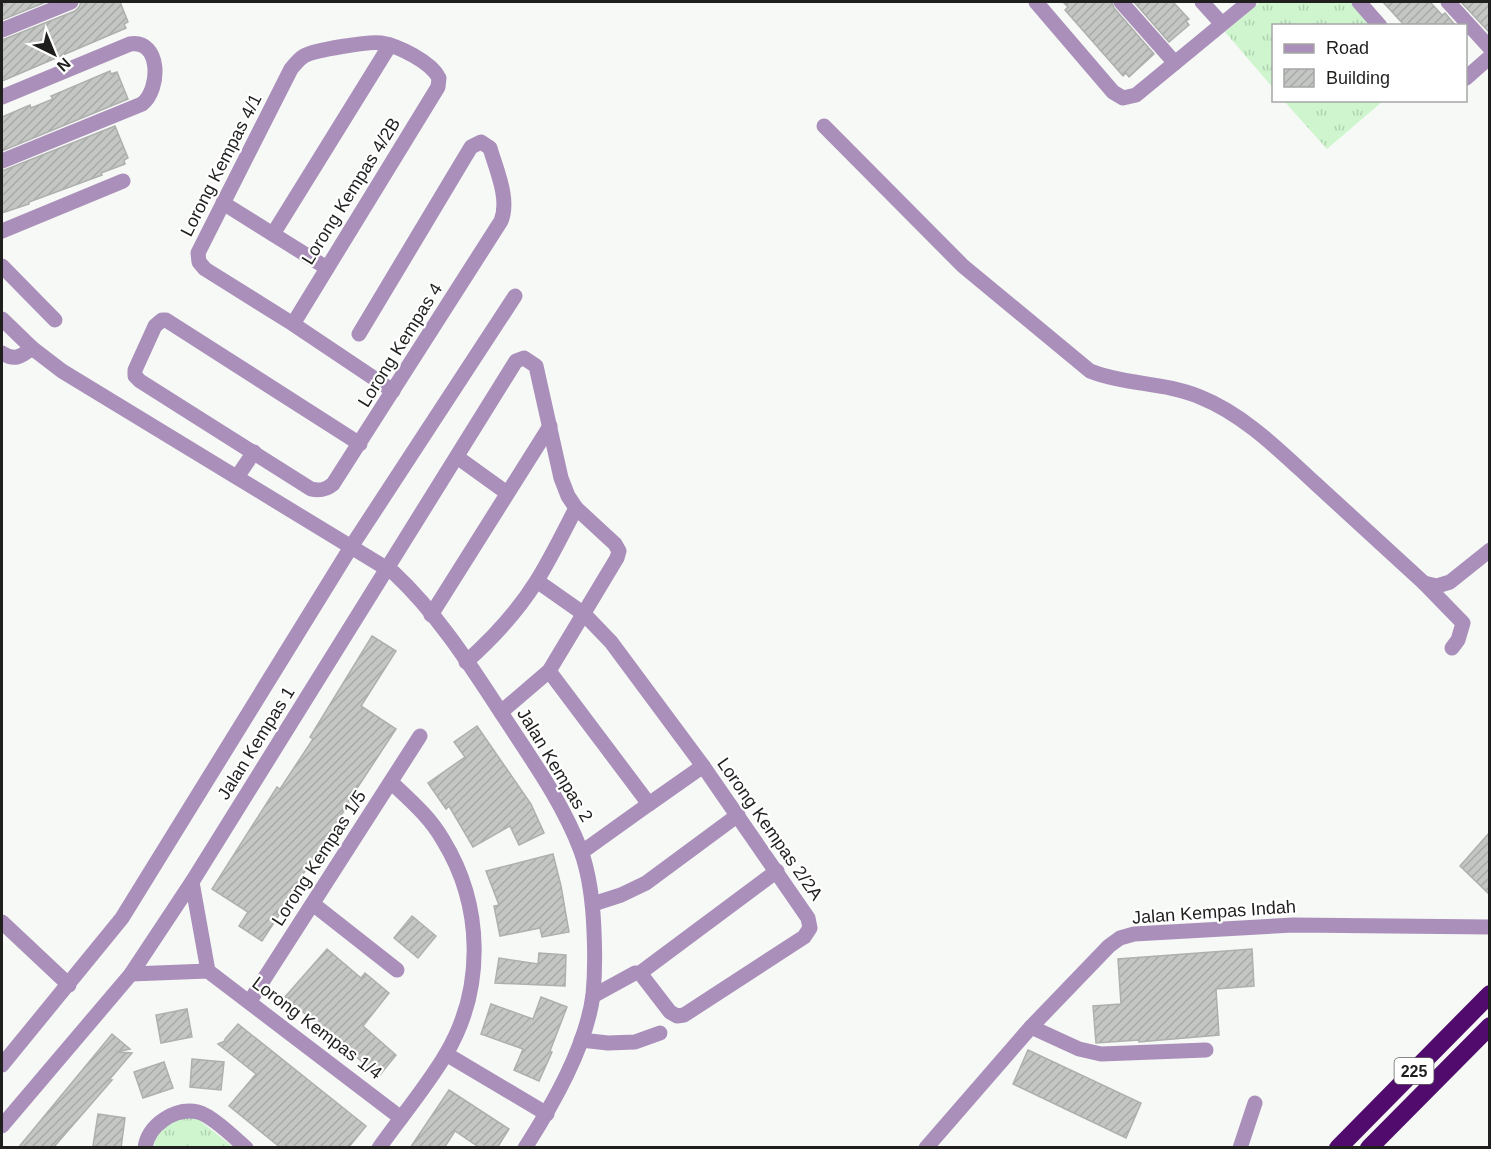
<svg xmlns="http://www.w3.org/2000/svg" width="1491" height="1149" font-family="Helvetica,sans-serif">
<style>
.grass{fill:url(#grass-tufts)}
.building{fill:url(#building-hatch);stroke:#adb0ad;stroke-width:1.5}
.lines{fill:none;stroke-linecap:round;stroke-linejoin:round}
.minor{stroke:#aa8fba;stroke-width:15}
.highway{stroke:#500b6d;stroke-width:18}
.labels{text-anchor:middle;stroke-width:4.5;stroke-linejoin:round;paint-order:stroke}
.shield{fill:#fff;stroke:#626362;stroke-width:1.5}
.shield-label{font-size:16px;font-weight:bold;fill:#1f201e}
.street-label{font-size:18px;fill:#1f201e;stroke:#fff}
</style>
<defs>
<pattern id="grass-tufts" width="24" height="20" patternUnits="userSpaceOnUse" patternTransform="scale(1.5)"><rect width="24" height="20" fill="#cef5ce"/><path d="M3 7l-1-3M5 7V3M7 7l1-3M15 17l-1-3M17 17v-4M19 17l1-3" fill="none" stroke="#b0d2b0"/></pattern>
<pattern id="building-hatch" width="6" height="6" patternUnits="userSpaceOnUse" patternTransform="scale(1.5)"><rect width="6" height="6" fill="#c3c6c3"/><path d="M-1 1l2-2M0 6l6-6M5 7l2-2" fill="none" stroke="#a7aaa7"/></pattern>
</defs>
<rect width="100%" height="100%" fill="#f6f9f6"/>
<!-- grass -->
<g class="grass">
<polygon points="1260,2 1350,2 1371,25 1274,26 1273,88 1225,32"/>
<polygon points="1284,101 1383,101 1327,149"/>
<polygon points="170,1116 194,1116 233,1147 155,1147 153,1134"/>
</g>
<!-- building -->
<g class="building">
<polygon points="2,2 46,2 2,20"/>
<polygon points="81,2 120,2 128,22 124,24 126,28 2,81 2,40 75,11 79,7"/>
<polygon points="1063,2 1112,2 1114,8 1154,54 1129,77 1126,73 1123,76 1065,10 1068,7"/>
<polygon points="1134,2 1173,2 1189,19 1186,21 1189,25 1169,42"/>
<polygon points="1383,2 1430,2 1442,15 1445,13 1456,26 1405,26"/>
<polygon points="1461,2 1490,2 1490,33"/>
<polygon points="110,71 111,74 117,72 128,99 2,151 2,117 30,105 31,108 53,99 51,96"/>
<polygon points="115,126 128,158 124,160 125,164 101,173 102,175 29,202 29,204 2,213 2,171"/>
<polygon points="372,636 396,651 361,706 396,729 348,802 349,803 277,914 279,915 262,941 239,926 248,912 212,889 277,787 280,789 313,739 310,737"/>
<polygon points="477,726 531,804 544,833 519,845 510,826 473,847 449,806 446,809 428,783 465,757 454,742"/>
<polygon points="1490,832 1490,895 1460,866"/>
<polygon points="553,854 561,886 569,932 542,937 540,928 500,936 494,906 499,905 486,871"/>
<polygon points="412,916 436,936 418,958 394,938"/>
<polygon points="327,949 361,978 365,973 389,993 363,1026 396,1055 379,1076 285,997"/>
<polygon points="1252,949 1254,986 1216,989 1219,1035 1139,1042 1139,1040 1096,1043 1093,1006 1121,1004 1118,959"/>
<polygon points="539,953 566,955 565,986 495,983 499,958 538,964"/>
<polygon points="541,997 567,1007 550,1051 552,1052 539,1081 514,1070 523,1049 481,1034 491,1004 533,1019"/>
<polygon points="187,1009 192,1037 161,1043 156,1015"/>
<polygon points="238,1024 366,1126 348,1148 281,1148 229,1106 256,1074 218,1044 225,1041 225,1039"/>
<polygon points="112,1034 130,1049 116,1052 132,1053 109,1080 112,1080 53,1148 18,1148"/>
<polygon points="1028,1050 1141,1103 1126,1138 1013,1084"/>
<polygon points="192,1059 224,1062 221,1090 190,1087"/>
<polygon points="164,1062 173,1088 143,1098 134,1072"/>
<polygon points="449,1090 509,1129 497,1148 480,1148 455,1131 444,1148 410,1148"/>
<polygon points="98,1114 125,1118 121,1148 93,1146"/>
</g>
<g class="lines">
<!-- minor -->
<g class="minor">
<polyline points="1036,2 1113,92 1123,98 1136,95 1249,2"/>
<polyline points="1121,2 1175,63"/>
<polyline points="1202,2 1222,24"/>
<polyline points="1359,2 1380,26"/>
<polyline points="1448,2 1490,48"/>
<polyline points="2,30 71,2"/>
<polyline points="1466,78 1490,57"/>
<path d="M2 97 130 44C161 39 161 89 142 104L2 161"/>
<path d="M824 126 963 266 1090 371C1125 385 1164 382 1200 397 1245 415 1281 452 1316 484 1352 517 1388 550 1424 583L1437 586 1450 582 1490 550"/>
<polyline points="223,203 327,268"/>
<polyline points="2,231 123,181"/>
<polyline points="273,234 390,45"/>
<polyline points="2,266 55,320"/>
<path d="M2 319 32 348 62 371 394 573C438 614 472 668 504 717 532 760 563 803 581 851 590 876 593 905 594 931 595 952 595 974 593 995 586 1047 553 1104 525 1148"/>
<path d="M293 324 438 87 439 78C431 62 399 46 381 43 370 41 314 50 304 56 299 59 295 64 291 69L198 253 199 262 205 269 293 324 393 391"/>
<path d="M359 334 471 147 481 142 490 148C496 169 510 199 501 221L333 484C326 490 320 491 311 489L140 381 135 376V370L155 326 162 320H166L360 444"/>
<path d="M2 353C14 361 21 357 32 348"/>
<polyline points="457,457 507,493"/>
<polyline points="237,477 254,452"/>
<polyline points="537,581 584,614 611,642 703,766 808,918 810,928 804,937 684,1015 677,1016 670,1012 640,973"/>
<polyline points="1424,583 1463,623 1458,640 1452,648"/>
<polyline points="431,615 550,426"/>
<path d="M466 662C493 638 517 612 536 582 551 558 563 533 576 508"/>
<polyline points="549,671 649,804 703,766"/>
<polyline points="582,852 649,804"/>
<polyline points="192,882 208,971"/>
<polyline points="313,904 397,970"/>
<polyline points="593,904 621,895 646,883 738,815"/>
<polyline points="2,922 69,985"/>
<polyline points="131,974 208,971 401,1118"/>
<polyline points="593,996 635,973 640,973 777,871"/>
<polyline points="250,1001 420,736"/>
<polyline points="1031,1027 1079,1049 1101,1054 1206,1050"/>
<polyline points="581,1040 608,1043 635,1042 660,1033"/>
<polyline points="446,1054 547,1114"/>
<polyline points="2,1065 122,918 351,547 515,296"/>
<polyline points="2,1126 131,974 192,882 516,361 524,358 536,366 561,478 568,496 576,508 615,544 619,551 617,558 549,671 501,712"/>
<path d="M145 1148C148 1125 175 1107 198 1112 211 1115 235 1138 246 1148"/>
<path d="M379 1148C401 1117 427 1086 446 1054 485 988 483 905 443 840 430 817 410 800 391 782"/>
<polyline points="926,1148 1031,1027 1109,946 1120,938 1134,934 1293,925 1490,927"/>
<polyline points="1240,1148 1255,1103"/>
</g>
<!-- highway -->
<g class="highway">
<polyline points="1338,1148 1490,994"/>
<polyline points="1369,1148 1490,1026"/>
</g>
</g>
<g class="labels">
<!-- shield labels -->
<rect class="shield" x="1394.5" y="1058" width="39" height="26" rx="4.5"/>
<g class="shield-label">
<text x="1414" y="1077">225</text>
</g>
<!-- street labels -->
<g class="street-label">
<text transform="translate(221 165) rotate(-63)" y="6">Lorong Kempas 4/1</text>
<text transform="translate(351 191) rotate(-58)" y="6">Lorong Kempas 4/2B</text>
<text transform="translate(400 345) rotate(-58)" y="6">Lorong Kempas 4</text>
<text transform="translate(256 743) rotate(-58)" y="6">Jalan Kempas 1</text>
<text transform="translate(555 765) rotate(59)" y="6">Jalan Kempas 2</text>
<text transform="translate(770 829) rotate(55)" y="6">Lorong Kempas 2/2A</text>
<text transform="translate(319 858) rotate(-57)" y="6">Lorong Kempas 1/5</text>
<text transform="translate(1214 912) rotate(-4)" y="6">Jalan Kempas Indah</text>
<text transform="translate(317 1028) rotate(37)" y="6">Lorong Kempas 1/4</text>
</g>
</g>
<!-- border -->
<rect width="1491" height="1149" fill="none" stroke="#1f201e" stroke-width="6"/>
<!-- legend -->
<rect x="1272" y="24" width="195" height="78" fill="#ffffff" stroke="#a5a6a5" stroke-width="1.5"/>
<rect x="1284" y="44" width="30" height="9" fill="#aa8fba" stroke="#a5a6a5" stroke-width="1.5"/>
<text x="1326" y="54" font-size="18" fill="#1f201e">Road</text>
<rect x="1284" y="69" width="30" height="18" fill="url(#building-hatch)" stroke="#a5a6a5" stroke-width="1.5"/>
<text x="1326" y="84" font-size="18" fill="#1f201e">Building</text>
<!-- north arrow -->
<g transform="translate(54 54) rotate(137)" stroke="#ffffff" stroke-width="4.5" paint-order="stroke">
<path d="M0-4.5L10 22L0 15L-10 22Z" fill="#1f201e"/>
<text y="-9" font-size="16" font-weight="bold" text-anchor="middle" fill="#1f201e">N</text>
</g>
</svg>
